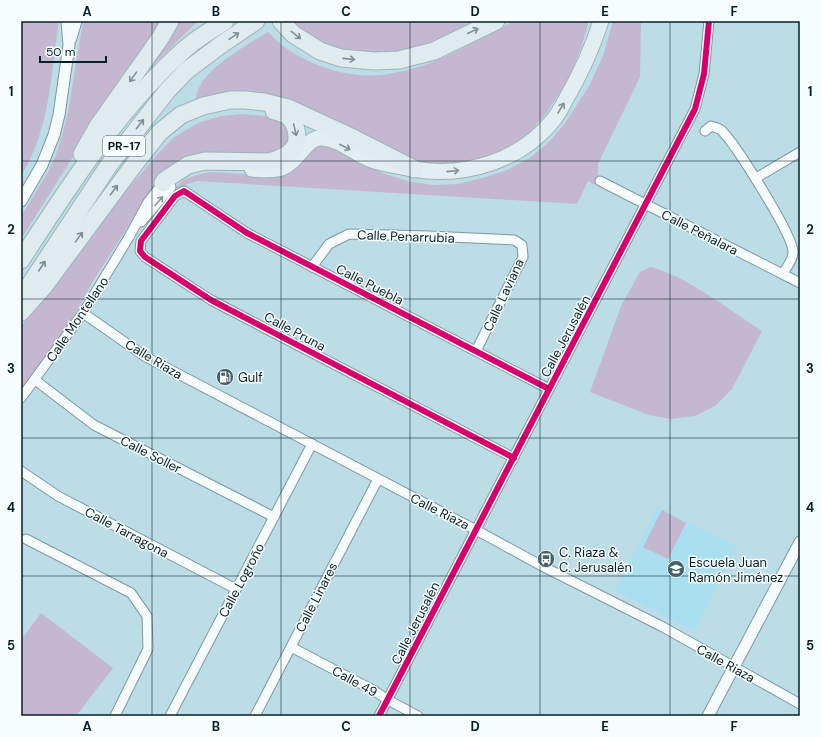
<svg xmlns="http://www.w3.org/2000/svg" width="821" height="737" font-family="'DM Sans',sans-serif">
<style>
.built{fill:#a9dfee}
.green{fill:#c4b8d0}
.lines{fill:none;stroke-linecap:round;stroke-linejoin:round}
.minor-casing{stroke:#7e98a0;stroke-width:11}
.tertiary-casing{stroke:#7e98a0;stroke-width:13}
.trunk-casing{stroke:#9cb4bb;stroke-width:17}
.motorway-casing{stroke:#9cb4bb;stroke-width:19}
.minor{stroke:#f5fafb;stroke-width:9}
.tertiary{stroke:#f5fafb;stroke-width:11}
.trunk{stroke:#e3eef2;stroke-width:15}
.motorway{stroke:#dfebef;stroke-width:17}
.cycleway-casing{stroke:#f7fdff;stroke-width:8}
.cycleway{stroke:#d6006c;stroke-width:6}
.oneway{stroke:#7d9095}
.oneway2{stroke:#809196}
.oneway3{stroke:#89989b}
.grid{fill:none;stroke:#062026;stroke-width:1;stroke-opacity:0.55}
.labels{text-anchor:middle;stroke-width:3;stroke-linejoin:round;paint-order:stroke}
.shield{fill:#f7fdff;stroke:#4e6267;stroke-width:1}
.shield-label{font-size:12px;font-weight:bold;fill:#062026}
.street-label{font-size:13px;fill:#062026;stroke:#f7fdff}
.poi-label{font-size:13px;fill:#062026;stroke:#f7fdff;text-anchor:start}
.neatline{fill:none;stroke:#062026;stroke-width:1.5}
.grid-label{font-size:13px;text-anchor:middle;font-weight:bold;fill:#062026}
</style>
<rect width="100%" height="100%" fill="#bcdce6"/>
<!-- built -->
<polygon class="built" points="657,507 737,547 695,631 615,591"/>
<!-- green -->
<g class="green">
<path d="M21 21H59C51 74 50 130 21 176Z"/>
<polygon points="83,21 161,21 159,26 103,109 21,239 21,216 48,172 56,155 62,136 68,112"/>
<polygon points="174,21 198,21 151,67 148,66"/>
<polygon points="293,21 481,21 411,53 365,53 343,49 322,42 300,29 292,22"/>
<path d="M514 21H589L581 48 568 80 546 114 530 132 503 153 467 165 424 167 304 108 195 102C196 96 197 90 201 84 213 64 247 45 268 32 273 37 278 42 283 46 312 67 352 80 388 74 433 68 474 42 514 21Z"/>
<polygon points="613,21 641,21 640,77 598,164 598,176 595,185 588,181 577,204 197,181 185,185 169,195 183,180 197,175 209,172 261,175 312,147 321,145 347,154 383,173 407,181 432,185 458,184 486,177 507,170 531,157 550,141 565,123 589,86 603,56"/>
<polygon points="242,114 265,116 287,122 294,138 282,154 208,159 145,200 92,283 74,316 21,391 21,327 42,297 108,212 157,155 173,138 198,123 220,116"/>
<path d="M650 267C685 275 731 311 762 331L732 389 715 406 695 416 671 419 649 415 590 392 621 306 640 272Z"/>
<polygon points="662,510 686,523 668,559 643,547"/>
<polygon points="41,613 113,668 76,716 21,716 21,640"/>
</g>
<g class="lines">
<defs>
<g id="minor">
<path d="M705 131 711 126C715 128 720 128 722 131 736 145 793 235 793 252 793 260 787 267 783 273"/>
<polyline points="756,178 800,152"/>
<polyline points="600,181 800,283"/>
<polyline points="141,222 171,187"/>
<polyline points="312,267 329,244 349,234 429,236 514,240 522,245 523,257 476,351"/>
<polyline points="83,313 146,357 476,530 542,566 663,627 800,704"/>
<polyline points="35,380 94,425 274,517"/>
<polyline points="21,398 83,313 129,237 148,202 163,183"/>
<polyline points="514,458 211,300 145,257 140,251 141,241 175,196 184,191 247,233 549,389"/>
<polyline points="21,471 58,496 236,589"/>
<polyline points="26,539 131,593 147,616 148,649 115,716"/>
<polyline points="291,647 373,690 388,700 418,716"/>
<polyline points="170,716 312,444"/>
<polyline points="255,716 378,479"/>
<polyline points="379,716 695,109 704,74 709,21"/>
</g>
<g id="tertiary">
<polyline points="71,38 76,21"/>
<polyline points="21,201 42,165 54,135 59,115 69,45 67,21"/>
<polyline points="708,716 800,542"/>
</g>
<path id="trunk" d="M252 169C262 170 273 171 282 168 298 162 307 136 322 138 339 139 354 153 369 159 382 164 399 166 413 169 465 178 521 161 554 119 559 113 562 106 565 101 580 75 592 49 601 21"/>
<g id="motorway">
<polyline points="281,21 293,34 320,51 341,58 374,61 399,60 434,51 496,21"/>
<polyline points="82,154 98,126 161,37 170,21"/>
<path d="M163 183 165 180 188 165 205 161 268 162C277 160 286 157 293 149 300 141 297 125 289 117 285 114 279 112 274 111"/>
<path d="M21 260C68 188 120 106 185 49 197 38 212 30 225 21"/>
<polyline points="21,298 109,165 167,91 186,71 222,44 256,21"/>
<polyline points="21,312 45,285 133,166 160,132 181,115 203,106 230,100 245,100 264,102 288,108 353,138 414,169"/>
</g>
</defs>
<!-- minor casing -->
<use href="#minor" class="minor-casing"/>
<!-- tertiary casing -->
<use href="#tertiary" class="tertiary-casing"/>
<!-- trunk casing -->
<use href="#trunk" class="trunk-casing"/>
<!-- motorway casing -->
<use href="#motorway" class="motorway-casing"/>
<!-- minor -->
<use href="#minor" class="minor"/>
<!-- tertiary -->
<use href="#tertiary" class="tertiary"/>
<!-- trunk -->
<use href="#trunk" class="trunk"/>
<!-- motorway -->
<use href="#motorway" class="motorway"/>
<defs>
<g id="cycleway">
<polyline points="514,458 211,300 145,257 140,251 141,241 175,196 184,191 247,233 549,389"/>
<polyline points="379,716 695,109 704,74 709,21"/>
</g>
</defs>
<!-- cycleway casing -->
<use href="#cycleway" class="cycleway-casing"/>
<!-- cycleway -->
<use href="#cycleway" class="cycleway"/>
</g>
<!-- one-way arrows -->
<defs><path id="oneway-shaft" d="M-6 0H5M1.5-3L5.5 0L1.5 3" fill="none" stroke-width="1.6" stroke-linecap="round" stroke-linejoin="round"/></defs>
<g class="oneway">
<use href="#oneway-shaft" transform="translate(473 31) rotate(-25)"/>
<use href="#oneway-shaft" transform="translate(296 35) rotate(38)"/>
<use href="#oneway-shaft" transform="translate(234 36) rotate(-34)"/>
<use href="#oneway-shaft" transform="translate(349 59) rotate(6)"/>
<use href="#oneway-shaft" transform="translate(133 77) rotate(125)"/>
<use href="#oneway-shaft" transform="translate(140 124) rotate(-52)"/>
<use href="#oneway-shaft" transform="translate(295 130) rotate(77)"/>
<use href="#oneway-shaft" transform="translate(114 190) rotate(-53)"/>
<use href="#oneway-shaft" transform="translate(79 237) rotate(-54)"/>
<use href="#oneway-shaft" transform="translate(42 266) rotate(-57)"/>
</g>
<g class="oneway2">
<use href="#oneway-shaft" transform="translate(561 108) rotate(-59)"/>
<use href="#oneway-shaft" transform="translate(345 147) rotate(27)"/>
<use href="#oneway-shaft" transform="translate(453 171) rotate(-6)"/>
</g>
<use class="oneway3" href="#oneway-shaft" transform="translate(159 201) rotate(-50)"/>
<!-- grid -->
<path class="grid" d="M152 21V716M281 21V716M410 21V716M540 21V716M670 21V716M21 161H800M21 299H800M21 438H800M21 576H800"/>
<!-- icons -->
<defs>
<symbol id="fuel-disc" viewBox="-11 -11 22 22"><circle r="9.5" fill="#466269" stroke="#f7fdff"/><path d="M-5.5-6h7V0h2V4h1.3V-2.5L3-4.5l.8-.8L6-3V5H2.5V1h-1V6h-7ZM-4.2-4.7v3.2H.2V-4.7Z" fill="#fff"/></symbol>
<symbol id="bus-disc" viewBox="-11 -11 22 22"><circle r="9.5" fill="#466269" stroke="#f7fdff"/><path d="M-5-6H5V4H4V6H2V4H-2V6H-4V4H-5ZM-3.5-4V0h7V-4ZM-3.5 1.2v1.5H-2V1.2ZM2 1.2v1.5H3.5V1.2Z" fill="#fff"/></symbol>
<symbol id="school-disc" viewBox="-11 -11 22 22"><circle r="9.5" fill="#466269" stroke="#f7fdff"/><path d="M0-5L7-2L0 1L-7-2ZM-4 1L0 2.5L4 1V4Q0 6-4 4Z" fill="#fff"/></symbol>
</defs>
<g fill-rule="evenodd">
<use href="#fuel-disc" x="215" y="367" width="20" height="20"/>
<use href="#bus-disc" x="536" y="549" width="20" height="20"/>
<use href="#school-disc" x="666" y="559" width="20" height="20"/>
</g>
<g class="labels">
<!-- shield labels -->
<rect class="shield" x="103" y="136" width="42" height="20" rx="3"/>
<g class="shield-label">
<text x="124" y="150">PR-17</text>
</g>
<!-- street labels -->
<g class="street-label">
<text transform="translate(700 232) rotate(27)" y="5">Calle Peñalara</text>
<text transform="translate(406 236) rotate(2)" y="5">Calle Penarrubia</text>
<text transform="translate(370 284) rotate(27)" y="5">Calle Puebla</text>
<text transform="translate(503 295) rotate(-65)" y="5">Calle Laviana</text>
<text transform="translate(77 319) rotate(-56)" y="5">Calle Montellano</text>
<text transform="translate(295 331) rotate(28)" y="5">Calle Pruna</text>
<text transform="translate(565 336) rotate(-62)" y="5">Calle Jerusalén</text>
<text transform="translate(154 359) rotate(31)" y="5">Calle Riaza</text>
<text transform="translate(151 454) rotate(27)" y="5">Calle Soller</text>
<text transform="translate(440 511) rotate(27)" y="5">Calle Riaza</text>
<text transform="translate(127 532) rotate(28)" y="5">Calle Tarragona</text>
<text transform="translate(241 580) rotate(-62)" y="5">Calle Logroño</text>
<text transform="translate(316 597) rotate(-63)" y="5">Calle Linares</text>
<text transform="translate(415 623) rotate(-63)" y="5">Calle Jerusalén</text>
<text transform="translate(726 663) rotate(29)" y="5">Calle Riaza</text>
<text transform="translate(355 681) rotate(29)" y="5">Calle 49</text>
</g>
<!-- poi labels -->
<g class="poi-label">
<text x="238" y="382">Gulf</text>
<text x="559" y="557">C. Riaza &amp;<tspan x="559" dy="15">C. Jerusalén</tspan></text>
<text x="689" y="567">Escuela Juan<tspan x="689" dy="15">Ramón Jiménez</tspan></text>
</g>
</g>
<!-- border -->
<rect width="821" height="737" fill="none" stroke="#f7fdff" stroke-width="44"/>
<!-- scale -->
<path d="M40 56v6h66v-6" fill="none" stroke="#062026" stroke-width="2"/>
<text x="46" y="56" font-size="12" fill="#062026" stroke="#f7fdff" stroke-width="3" paint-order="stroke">50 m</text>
<rect x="22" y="22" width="777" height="693" class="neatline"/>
<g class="grid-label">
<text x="87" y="16">A</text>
<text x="216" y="16">B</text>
<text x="346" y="16">C</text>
<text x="475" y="16">D</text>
<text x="605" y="16">E</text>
<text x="734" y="16">F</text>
<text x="11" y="96">1</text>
<text x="810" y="96">1</text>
<text x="11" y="234">2</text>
<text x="810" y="234">2</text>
<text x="11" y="373">3</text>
<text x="810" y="373">3</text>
<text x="11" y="512">4</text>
<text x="810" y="512">4</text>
<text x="11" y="650">5</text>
<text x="810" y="650">5</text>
<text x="87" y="731">A</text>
<text x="216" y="731">B</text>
<text x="346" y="731">C</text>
<text x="475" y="731">D</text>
<text x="605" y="731">E</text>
<text x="734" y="731">F</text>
</g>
</svg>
